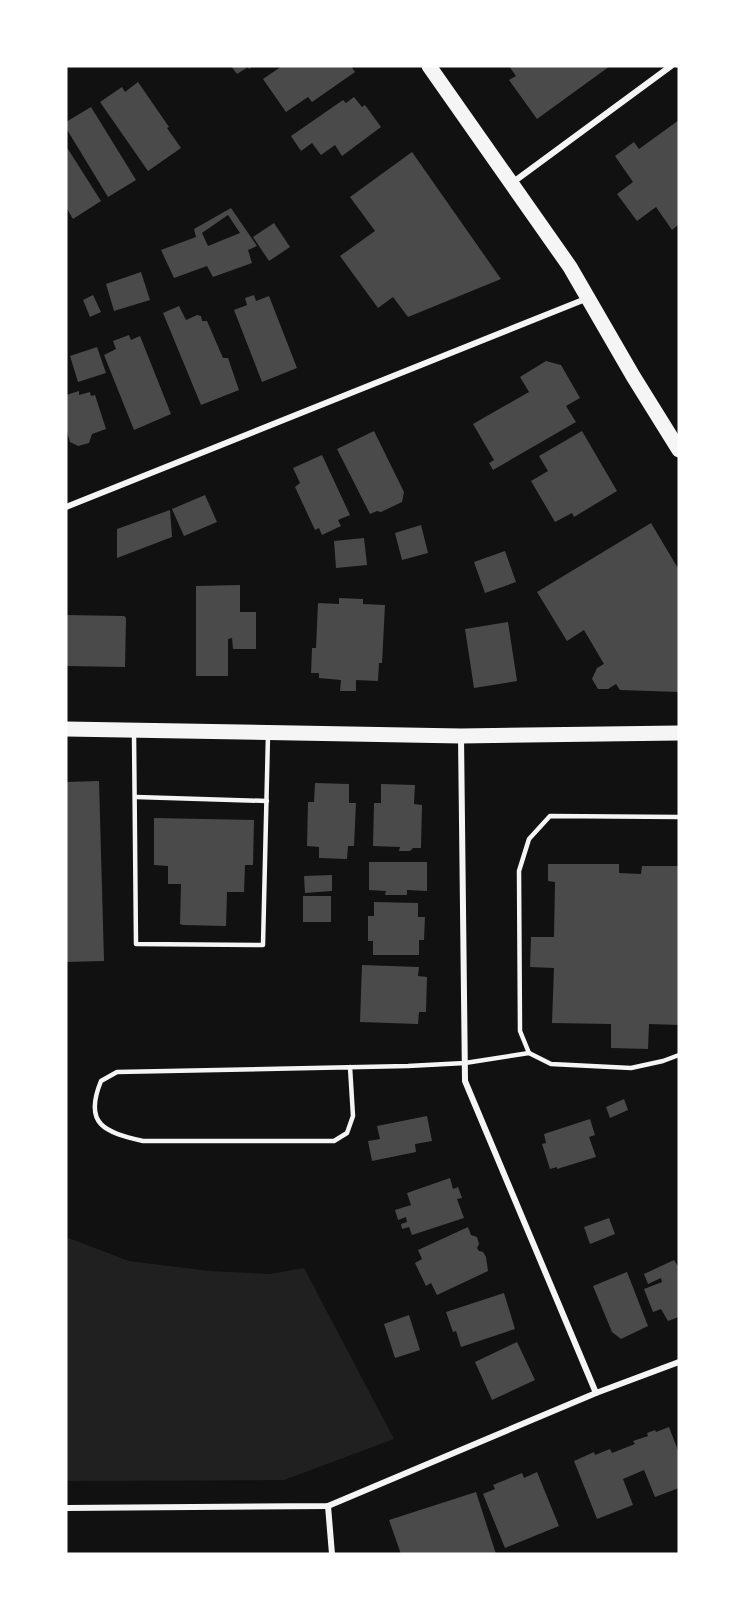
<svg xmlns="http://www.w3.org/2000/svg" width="745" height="1620" font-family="'Crimson Pro',serif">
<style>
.green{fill:#202020}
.building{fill:#4a4a4a;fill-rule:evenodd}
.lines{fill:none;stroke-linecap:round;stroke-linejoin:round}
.service{stroke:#f5f5f5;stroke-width:4.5}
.minor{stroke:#f5f5f5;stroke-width:6}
.primary{stroke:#f5f5f5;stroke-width:15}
</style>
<rect width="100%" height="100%" fill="#111"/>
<!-- green -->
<polygon class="green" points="66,1237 129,1261 210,1271 270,1274 304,1268 394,1439 284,1480 66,1481"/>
<!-- building -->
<g class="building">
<polygon points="231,66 253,66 249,69 248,67 237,74"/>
<polygon points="282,66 351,66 355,72 312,102 308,97 286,112 263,79"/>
<polygon points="509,66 610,66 537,119 509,80 516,76"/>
<polygon points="138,82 169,127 167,128 181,148 148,171 100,102 122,87 125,92"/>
<polygon points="354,97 362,107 365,105 381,127 342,156 335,145 321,155 312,143 301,151 291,136 343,100 346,103"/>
<polygon points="91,107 136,180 108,197 66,128 66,122"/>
<polygon points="679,120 679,224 672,230 656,207 637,221 617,194 633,182 615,156 634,142 639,149"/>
<polygon points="66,146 101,201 73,219 66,207"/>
<polygon points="412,152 501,279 408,317 393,297 378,308 340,256 375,231 350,197"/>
<path d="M231 208 257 246 248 250 252 263 213 277 207 266 174 278 161 250 196 237 194 229ZM228 215 240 233 208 246 202 233Z"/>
<polygon points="274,223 290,247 269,261 253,237"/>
<polygon points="141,272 150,300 114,311 106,284"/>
<polygon points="93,295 101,312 90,317 83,300"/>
<polygon points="254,295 256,301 269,296 297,368 262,382 234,310 247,305 245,298"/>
<polygon points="179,306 186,320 197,315 201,316 202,321 207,321 223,358 228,358 239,390 201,405 163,313"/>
<polygon points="129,335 131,340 140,336 171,414 134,430 104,355 116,349 113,341"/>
<polygon points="97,347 106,373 78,382 70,356"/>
<polygon points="546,361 561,365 580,398 566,406 576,422 493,470 489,463 494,460 473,424 529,392 520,377"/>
<polygon points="79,391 79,395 90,392 91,396 95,395 106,429 92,434 89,443 78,446 70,442 66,428 66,395"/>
<polygon points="374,431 404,492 402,502 381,512 377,511 370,514 337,449"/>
<polygon points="582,431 617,491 574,517 572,513 555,522 531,481 548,471 539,456"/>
<polygon points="322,455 350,515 338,520 341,526 322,535 319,528 315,530 295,487 300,483 293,468"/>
<polygon points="205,495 217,522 184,536 172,509"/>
<polygon points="170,510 172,537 117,558 117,529"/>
<polygon points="651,523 679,570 679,692 620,690 616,684 608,689 598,689 592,679 597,668 604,664 584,630 567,641 537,592"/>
<polygon points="421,525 428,553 402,560 395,533"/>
<polygon points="364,538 367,565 336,568 334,541"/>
<polygon points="505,551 516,582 485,593 474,562"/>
<polygon points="240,585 240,612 256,612 256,649 233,649 232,638 228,639 228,676 196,676 196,586"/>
<polygon points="339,598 363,599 363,604 385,605 382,663 379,663 378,681 356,680 356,691 340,691 341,680 319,678 319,673 311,673 312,648 316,648 318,603 339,604"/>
<polygon points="66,615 124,616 126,618 125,667 66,666"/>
<polygon points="508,622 517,681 474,688 465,629"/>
<polygon points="99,781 104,961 66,962 66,782"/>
<polygon points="315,783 349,784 349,803 356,803 354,846 348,846 347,859 319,858 319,847 307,846 308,802 314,802"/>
<polygon points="381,784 415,785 414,804 422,805 421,848 413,848 410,851 399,851 400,847 373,846 374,803 381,803"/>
<polygon points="154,818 254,820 253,865 245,865 244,892 227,892 226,926 183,925 180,924 181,884 168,884 168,866 154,865"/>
<polygon points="369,862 427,862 427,891 407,890 407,895 385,895 386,891 369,890"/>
<polygon points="548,864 619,864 619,873 641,874 642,866 679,866 679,1025 649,1024 648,1049 611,1048 611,1024 552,1023 554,968 530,967 531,937 554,937 555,882 548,881"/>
<polygon points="332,875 332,891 305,893 304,876"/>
<rect x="303" y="896" width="28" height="26"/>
<polygon points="374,902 418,903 418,917 425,917 424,940 419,940 419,955 373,955 373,941 368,941 368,916 374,916"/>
<polygon points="362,965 419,967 418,976 427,977 426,1012 419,1012 418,1024 360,1022"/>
<polygon points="624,1099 628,1110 610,1118 606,1107"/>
<polygon points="427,1116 432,1141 415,1144 416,1152 372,1161 368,1141 380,1139 377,1126"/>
<polygon points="590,1119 595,1135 589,1137 596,1157 557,1169 557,1167 550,1169 542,1144 546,1143 544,1134"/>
<polygon points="450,1178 453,1189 458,1187 462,1198 457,1199 464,1218 412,1235 409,1227 402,1229 401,1224 407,1222 406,1217 398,1220 395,1210 411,1205 407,1193"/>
<polygon points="609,1218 615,1234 590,1244 584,1227"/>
<polygon points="468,1227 471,1235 477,1237 479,1244 477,1248 479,1251 483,1252 486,1257 488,1271 437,1295 431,1283 426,1286 415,1263 422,1259 418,1250"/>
<polygon points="674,1260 679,1268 679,1317 668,1321 661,1309 653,1312 644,1289 662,1282 661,1278 648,1284 644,1274"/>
<polygon points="627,1272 648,1326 621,1339 612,1332 593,1286"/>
<polygon points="504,1293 515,1329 461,1347 456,1331 453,1332 446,1312"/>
<polygon points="409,1315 420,1350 395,1358 384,1324"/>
<polygon points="517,1342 535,1380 492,1400 475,1362"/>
<polygon points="669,1427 679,1453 679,1488 655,1497 644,1470 623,1479 633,1505 597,1519 574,1461 594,1452 595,1455 610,1449 612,1453 635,1444 633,1441 648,1436 647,1433 655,1430 656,1432"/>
<polygon points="537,1472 559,1526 505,1548 483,1494 495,1489 493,1485 522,1473 524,1478"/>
<polygon points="476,1492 496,1554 401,1554 389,1520"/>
</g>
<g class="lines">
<!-- service -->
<g class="service">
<polyline points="134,734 136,944 263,945 268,735"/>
<polyline points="136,797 267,801"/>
<polyline points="679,817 550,816 529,839 519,871 520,1031 529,1053 551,1064 631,1068 663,1061 679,1055"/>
<path d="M350 1067 353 1116 347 1133 334 1141H143C105 1132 83 1125 101 1081L117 1072 408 1066 465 1063 529 1053"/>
</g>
<!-- minor -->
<g class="minor">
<polyline points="512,183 671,66"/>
<polyline points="66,507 588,298"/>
<polyline points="461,736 465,1081 596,1393"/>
<polyline points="328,1506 332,1554"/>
<polyline points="66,1508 328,1506 596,1393 679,1362"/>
</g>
<!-- primary -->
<g class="primary">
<polyline points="429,66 570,267 633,376 679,450"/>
<polyline points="66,729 461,736 679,733"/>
</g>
</g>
<!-- border -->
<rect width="745" height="1620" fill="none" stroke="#ffffff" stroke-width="135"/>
</svg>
